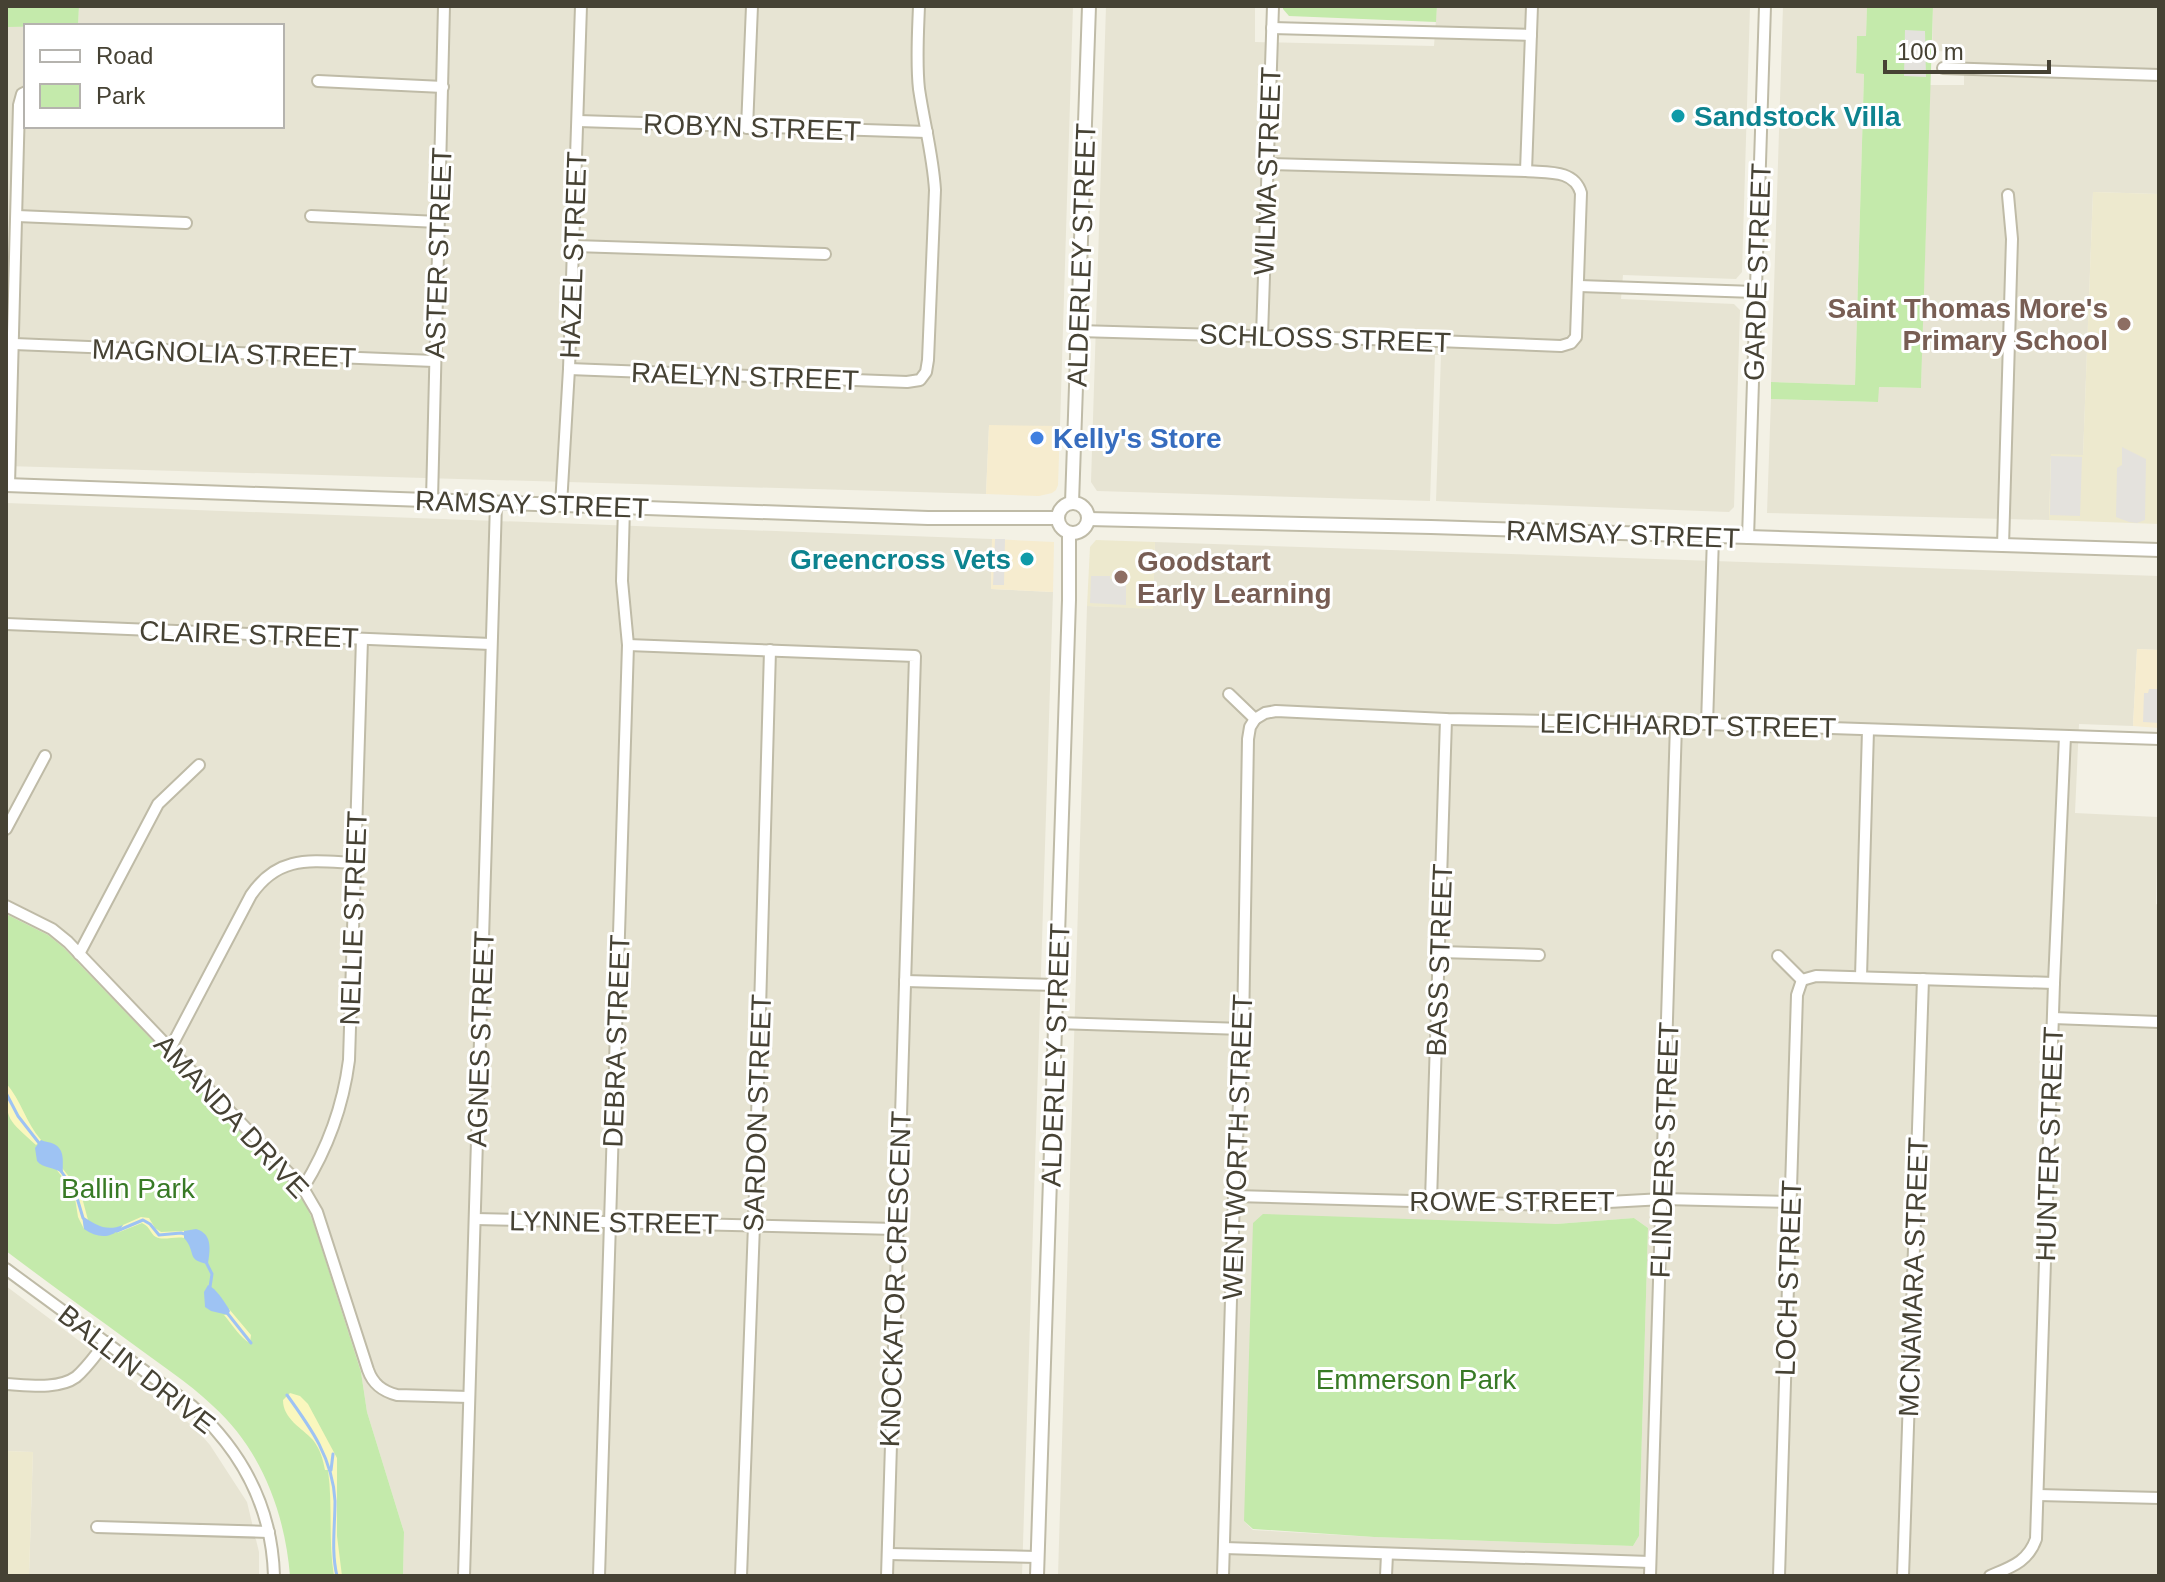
<svg xmlns="http://www.w3.org/2000/svg" width="2165" height="1582" font-family="Helvetica,sans-serif">
<style>
.residential{fill:#e7e4d3;fill-rule:evenodd}
.commercial{fill:#f6eccf}
.education{fill:#ede9ce}
.green{fill:#c4eaab;fill-rule:evenodd}
.sand{fill:#faf7be}
.parking{fill:#e4e2dd}
.water{fill:#9ec3f3}
.lines{fill:none;stroke-linecap:round;stroke-linejoin:round}
.stream{stroke:#9ec3f3;stroke-width:3}
.minor-casing{stroke:#bfbba7;stroke-width:14}
.tertiary-casing{stroke:#bfbba7;stroke-width:16}
.minor{stroke:#fff;stroke-width:10}
.tertiary{stroke:#fff;stroke-width:12}
.culture-dot{fill:#0f9aa8;stroke:#fff;stroke-width:3}
.education-dot{fill:#8d6e63;stroke:#fff;stroke-width:3}
.shop-dot{fill:#3f7fe0;stroke:#fff;stroke-width:3}
.labels{text-anchor:middle;stroke-width:6;stroke-linejoin:round;paint-order:stroke}
.culture-label{font-size:28px;font-weight:bold;fill:#0d838f;stroke:#fff;text-anchor:start}
.street-label{font-size:28px;fill:#464234;stroke:#fff}
.education-label{font-size:28px;font-weight:bold;fill:#785e54;stroke:#fff;text-anchor:end}
.shop-label{font-size:28px;font-weight:bold;fill:#366cbe;stroke:#fff;text-anchor:start}
.park-label{font-size:28px;fill:#387a25;stroke:#fff}
</style>
<rect width="100%" height="100%" fill="#f3f1e5"/>
<!-- residential -->
<g class="residential">
<polygon points="79,6 1073,6 1060,426 989,426 986,494 6,466 6,26 26,27 26,126 282,126 282,26 78,26"/>
<polygon points="1106,6 1255,6 1255,42 1434,46 1437,6 1750,6 1742,272 1736,279 1623,275 1621,299 1734,304 1740,310 1734,507 1729,512 1436,501 1441,355 1435,355 1430,501 1097,491 1091,482"/>
<polygon points="1783,6 1867,6 1866,36 1857,37 1856,72 1864,73 1855,385 1771,382"/>
<polygon points="1933,6 2159,6 2159,194 2093,192 2083,456 2051,455 2049,520 1767,513 1771,399 1877,402 1878,387 1921,388 1930,85 1964,85 1964,52 1932,51"/>
<polygon points="6,503 992,539 991,589 1053,592 1022,1576 403,1576 404,1532 367,1412 361,1372 315,1227 306,1204 295,1189 63,947 48,935 6,914"/>
<path d="M1155 542 2159 576V650L2137 649 2133 726 2079 724 2075 813 2158 817 2156 904 2159 905V1576H1058L1087 606 1153 608ZM1634 1218 1648 1228 1639 1536 1633 1546 1374 1537 1253 1530 1244 1521 1556 1224Z"/>
<polygon points="6,1286 194,1427 210,1445 247,1502 259,1552 259,1576 29,1576 33,1452 6,1451"/>
</g>
<!-- commercial -->
<g class="commercial">
<polygon points="989,425 1060,426 1058,485 1056,490 1052,493 1039,496 986,494"/>
<polygon points="992,539 1054,542 1053,592 991,589"/>
<polygon points="2137,649 2159,650 2159,728 2133,726"/>
</g>
<!-- education -->
<g class="education">
<polygon points="2093,192 2159,194 2159,524 2049,520 2051,454 2083,455"/>
<polygon points="1096,540 1155,542 1153,609 1087,606 1090,547"/>
<polygon points="6,1451 33,1452 29,1576 6,1576"/>
</g>
<!-- green -->
<g class="green">
<polygon points="6,6 79,6 78,26 6,27"/>
<polygon points="1283,6 1437,6 1436,22 1289,16 1283,9"/>
<path d="M1867 6H1933L1921 388 1879 387 1878 402 1771 399V382L1855 385 1864 74 1856 73 1857 36H1866ZM1906 31H1925L1924 56Z"/>
<path d="M6 914 48 935 63 947 295 1189 306 1204 315 1227 361 1372 367 1412 404 1532 403 1576H290C285 1513 261 1449 213 1406 188 1382 158 1363 130 1342 89 1312 47 1282 6 1251Z"/>
<polygon points="1263,1214 1556,1224 1634,1218 1648,1228 1639,1536 1633,1546 1374,1537 1253,1529 1244,1521 1253,1223"/>
</g>
<!-- sand -->
<g class="sand">
<path d="M6 1083C21 1100 26 1123 41 1140L36 1145C8 1119 6 1122 6 1083Z"/>
<polygon points="62,1168 80,1190 88,1220 83,1217 84,1229 78,1217 74,1192 56,1169 63,1172"/>
<path d="M141 1217 149 1218 155 1228 161 1232 184 1231V1238C175 1236 163 1241 156 1237 150 1234 151 1227 142 1223L117 1233 123 1225Z"/>
<path d="M229 1309 251 1335 250 1343C241 1339 231 1323 224 1315L229 1314Z"/>
<path d="M290 1393 300 1396 308 1404 337 1458V1536L342 1576H334C328 1541 333 1505 328 1470H325C323 1459 320 1449 313 1440 302 1428 283 1419 283 1400Z"/>
</g>
<!-- parking -->
<g class="parking">
<polygon points="1905,30 1925,31 1926,77 1904,76"/>
<polygon points="2122,447 2146,459 2145,520 2137,523 2129,522 2116,517 2117,468 2122,465"/>
<polygon points="2051,456 2082,457 2080,516 2050,515"/>
<polygon points="995,539 1005,539 1004,585 993,585"/>
<polygon points="1091,576 1110,576 1110,579 1126,580 1126,605 1090,603"/>
<polygon points="2149,689 2159,689 2159,723 2143,722 2144,693 2148,693"/>
</g>
<!-- water -->
<g class="water">
<path d="M41 1140C45 1142 50 1142 54 1144 66 1150 62 1164 63 1174 54 1166 43 1169 37 1161L35 1148Z"/>
<path d="M82 1216C96 1225 106 1232 123 1225 113 1239 98 1239 84 1229Z"/>
<path d="M196 1229C213 1234 210 1250 208 1264 185 1260 197 1252 184 1238V1231Z"/>
<path d="M208 1285C216 1288 226 1304 230 1311L228 1315 211 1311 205 1307 204 1292Z"/>
</g>
<g class="lines">
<!-- stream -->
<g class="stream">
<polyline points="6,1093 18,1116 39,1143"/>
<polyline points="61,1171 75,1191 83,1218"/>
<polyline points="117,1231 143,1220 150,1224 159,1235 181,1233 188,1235"/>
<polyline points="205,1260 212,1274 210,1287"/>
<polyline points="228,1314 251,1343"/>
<path d="M287 1395C311 1428 333 1459 335 1501 335 1527 331 1551 337 1576"/>
<polyline points="331,1470 333,1454"/>
</g>
<defs>
<g id="minor">
<polyline points="1272,28 1531,35"/>
<polyline points="1943,68 2159,75"/>
<polyline points="318,81 443,87"/>
<polyline points="578,121 927,132"/>
<polyline points="747,128 752,6"/>
<polyline points="1526,171 1532,6"/>
<polyline points="17,216 186,223"/>
<polyline points="311,216 438,222"/>
<polyline points="574,246 825,254"/>
<polyline points="1579,286 1755,292"/>
<path d="M1078 331 1437 341 1561 346 1571 343 1576 337 1581 193C1574 169 1547 173 1526 171L1268 164"/>
<polyline points="1262,336 1273,6"/>
<polyline points="14,344 434,361"/>
<path d="M569 369 907 382 920 380 926 372 928 360 935 190C933 156 924 123 919 89 916 62 918 33 919 6"/>
<polyline points="9,485 19,105 22,94 26,92"/>
<polyline points="432,500 444,6"/>
<polyline points="561,505 569,369 581,6"/>
<polyline points="1748,538 1765,6"/>
<polyline points="2003,546 2012,239 2008,195"/>
<polyline points="6,624 491,644"/>
<polyline points="628,645 915,656 887,1576"/>
<polyline points="1229,694 1255,719 1265,713 1276,711 1446,719 1707,724 2159,739"/>
<polyline points="1707,724 1713,537"/>
<polyline points="6,829 45,756"/>
<path d="M6 906 52 929 68 942 303 1188 317 1212 368 1370C373 1384 382 1391 397 1395L469 1397"/>
<polyline points="1440,952 1539,955"/>
<polyline points="79,954 158,804 199,765"/>
<polyline points="1778,956 1802,980"/>
<polyline points="1861,977 1868,730"/>
<polyline points="1802,980 1816,976 2054,983"/>
<polyline points="905,981 1057,985"/>
<polyline points="2053,1018 2159,1022"/>
<polyline points="1056,1023 1243,1029"/>
<path d="M170 1049 251 895C279 854 312 861 355 863"/>
<path d="M303 1188C328 1148 343 1107 349 1060L362 639"/>
<polyline points="1234,1196 1554,1205 1663,1199 1790,1202"/>
<polyline points="1431,1201 1446,719"/>
<polyline points="475,1219 896,1229"/>
<path d="M6 1269 192 1406C242 1451 272 1508 274 1576"/>
<path d="M6 1384C27 1385 58 1390 76 1377 87 1368 97 1353 106 1342"/>
<polyline points="2038,1495 2159,1498"/>
<polyline points="97,1527 269,1532"/>
<polyline points="1224,1548 1650,1562"/>
<polyline points="888,1554 1037,1557"/>
<polyline points="464,1576 496,503"/>
<polyline points="599,1576 628,645 622,581 624,507"/>
<polyline points="741,1576 754,1225 770,650"/>
<polyline points="1223,1576 1234,1196 1243,1029 1248,739 1250,727 1255,719"/>
<polyline points="1386,1576 1387,1554"/>
<polyline points="1650,1576 1676,724"/>
<polyline points="1779,1576 1797,995 1802,980"/>
<polyline points="1903,1576 1923,979"/>
<path d="M1990 1576C2011 1567 2028 1562 2036 1539L2054 983 2065 736"/>
</g>
<g id="tertiary">
<polyline points="6,485 928,518 1057,518"/>
<circle cx="1073" cy="518" r="15"/>
<polyline points="1072,503 1089,6"/>
<polyline points="1088,519 1431,527 2159,550"/>
<polyline points="1037,1576 1069,600 1069,533"/>
</g>
</defs>
<!-- minor casing -->
<use href="#minor" class="minor-casing"/>
<!-- tertiary casing -->
<use href="#tertiary" class="tertiary-casing"/>
<!-- minor -->
<use href="#minor" class="minor"/>
<!-- tertiary -->
<use href="#tertiary" class="tertiary"/>
</g>
<!-- markers -->
<g class="culture-dot">
<circle cx="1678" cy="116" r="8"/>
<circle cx="1027" cy="559" r="8"/>
</g>
<g class="education-dot">
<circle cx="2124" cy="324" r="8"/>
<circle cx="1121" cy="577" r="8"/>
</g>
<circle class="shop-dot" cx="1037" cy="438" r="8"/>
<g class="labels">
<!-- culture labels -->
<g class="culture-label">
<text x="1694" y="126">Sandstock Villa</text>
<text x="1011" y="569" text-anchor="end">Greencross Vets</text>
</g>
<!-- street labels -->
<g class="street-label">
<text transform="translate(752 127) rotate(2)" y="10">ROBYN STREET</text>
<text transform="translate(1267 171) rotate(-88)" y="10">WILMA STREET</text>
<text transform="translate(438 253) rotate(-88)" y="10">ASTER STREET</text>
<text transform="translate(573 255) rotate(-88)" y="10">HAZEL STREET</text>
<text transform="translate(1081 255) rotate(-88)" y="10">ALDERLEY STREET</text>
<text transform="translate(1757 272) rotate(-88)" y="10">GARDE STREET</text>
<text transform="translate(1325 338) rotate(2)" y="10">SCHLOSS STREET</text>
<text transform="translate(224 353) rotate(2)" y="10">MAGNOLIA STREET</text>
<text transform="translate(745 376) rotate(2)" y="10">RAELYN STREET</text>
<text transform="translate(532 504) rotate(2)" y="10">RAMSAY STREET</text>
<text transform="translate(1623 534) rotate(2)" y="10">RAMSAY STREET</text>
<text transform="translate(249 634) rotate(2)" y="10">CLAIRE STREET</text>
<text transform="translate(1688 725) rotate(1)" y="10">LEICHHARDT STREET</text>
<text transform="translate(353 918) rotate(-88)" y="10">NELLIE STREET</text>
<text transform="translate(1439 960) rotate(-88)" y="10">BASS STREET</text>
<text transform="translate(480 1039) rotate(-88)" y="10">AGNES STREET</text>
<text transform="translate(616 1041) rotate(-88)" y="10">DEBRA STREET</text>
<text transform="translate(1055 1055) rotate(-88)" y="10">ALDERLEY STREET</text>
<text transform="translate(757 1113) rotate(-88)" y="10">SARDON STREET</text>
<text transform="translate(232 1116) rotate(47)" y="10">AMANDA DRIVE</text>
<text transform="translate(2049 1144) rotate(-88)" y="10">HUNTER STREET</text>
<text transform="translate(1237 1147) rotate(-88)" y="10">WENTWORTH STREET</text>
<text transform="translate(1664 1150) rotate(-88)" y="10">FLINDERS STREET</text>
<text x="1512" y="1211">ROWE STREET</text>
<text transform="translate(614 1222) rotate(1)" y="10">LYNNE STREET</text>
<text transform="translate(1913 1277) rotate(-88)" y="10">MCNAMARA STREET</text>
<text transform="translate(1788 1278) rotate(-88)" y="10">LOCH STREET</text>
<text transform="translate(895 1279) rotate(-88)" y="10">KNOCKATOR CRESCENT</text>
<text transform="translate(137 1369) rotate(38)" y="10">BALLIN DRIVE</text>
</g>
<!-- education labels -->
<g class="education-label">
<text x="2108" y="318">Saint Thomas More's<tspan x="2108" dy="32">Primary School</tspan></text>
<text x="1137" y="571" text-anchor="start">Goodstart<tspan x="1137" dy="32">Early Learning</tspan></text>
</g>
<!-- shop labels -->
<g class="shop-label">
<text x="1053" y="448">Kelly's Store</text>
</g>
<!-- park labels -->
<g class="park-label">
<text x="128" y="1198">Ballin Park</text>
<text x="1416" y="1389">Emmerson Park</text>
</g>
</g>
<!-- border -->
<rect width="2165" height="1582" fill="none" stroke="#464234" stroke-width="16"/>
<!-- legend -->
<rect x="24" y="24" width="260" height="104" fill="#ffffff" stroke="#b5b3ae" stroke-width="2"/>
<rect x="40" y="50" width="40" height="12" fill="#ffffff" stroke="#b5b3ae" stroke-width="2"/>
<text x="96" y="64" font-size="24" fill="#464234">Road</text>
<rect x="40" y="84" width="40" height="24" fill="#c4eaab" stroke="#b5b3ae" stroke-width="2"/>
<text x="96" y="104" font-size="24" fill="#464234">Park</text>
<!-- scale -->
<path d="M1885 60v12h164v-12" fill="none" stroke="#464234" stroke-width="4"/>
<text x="1897" y="60" font-size="24" fill="#464234" stroke="#ffffff" stroke-width="6" paint-order="stroke">100 m</text>
</svg>
